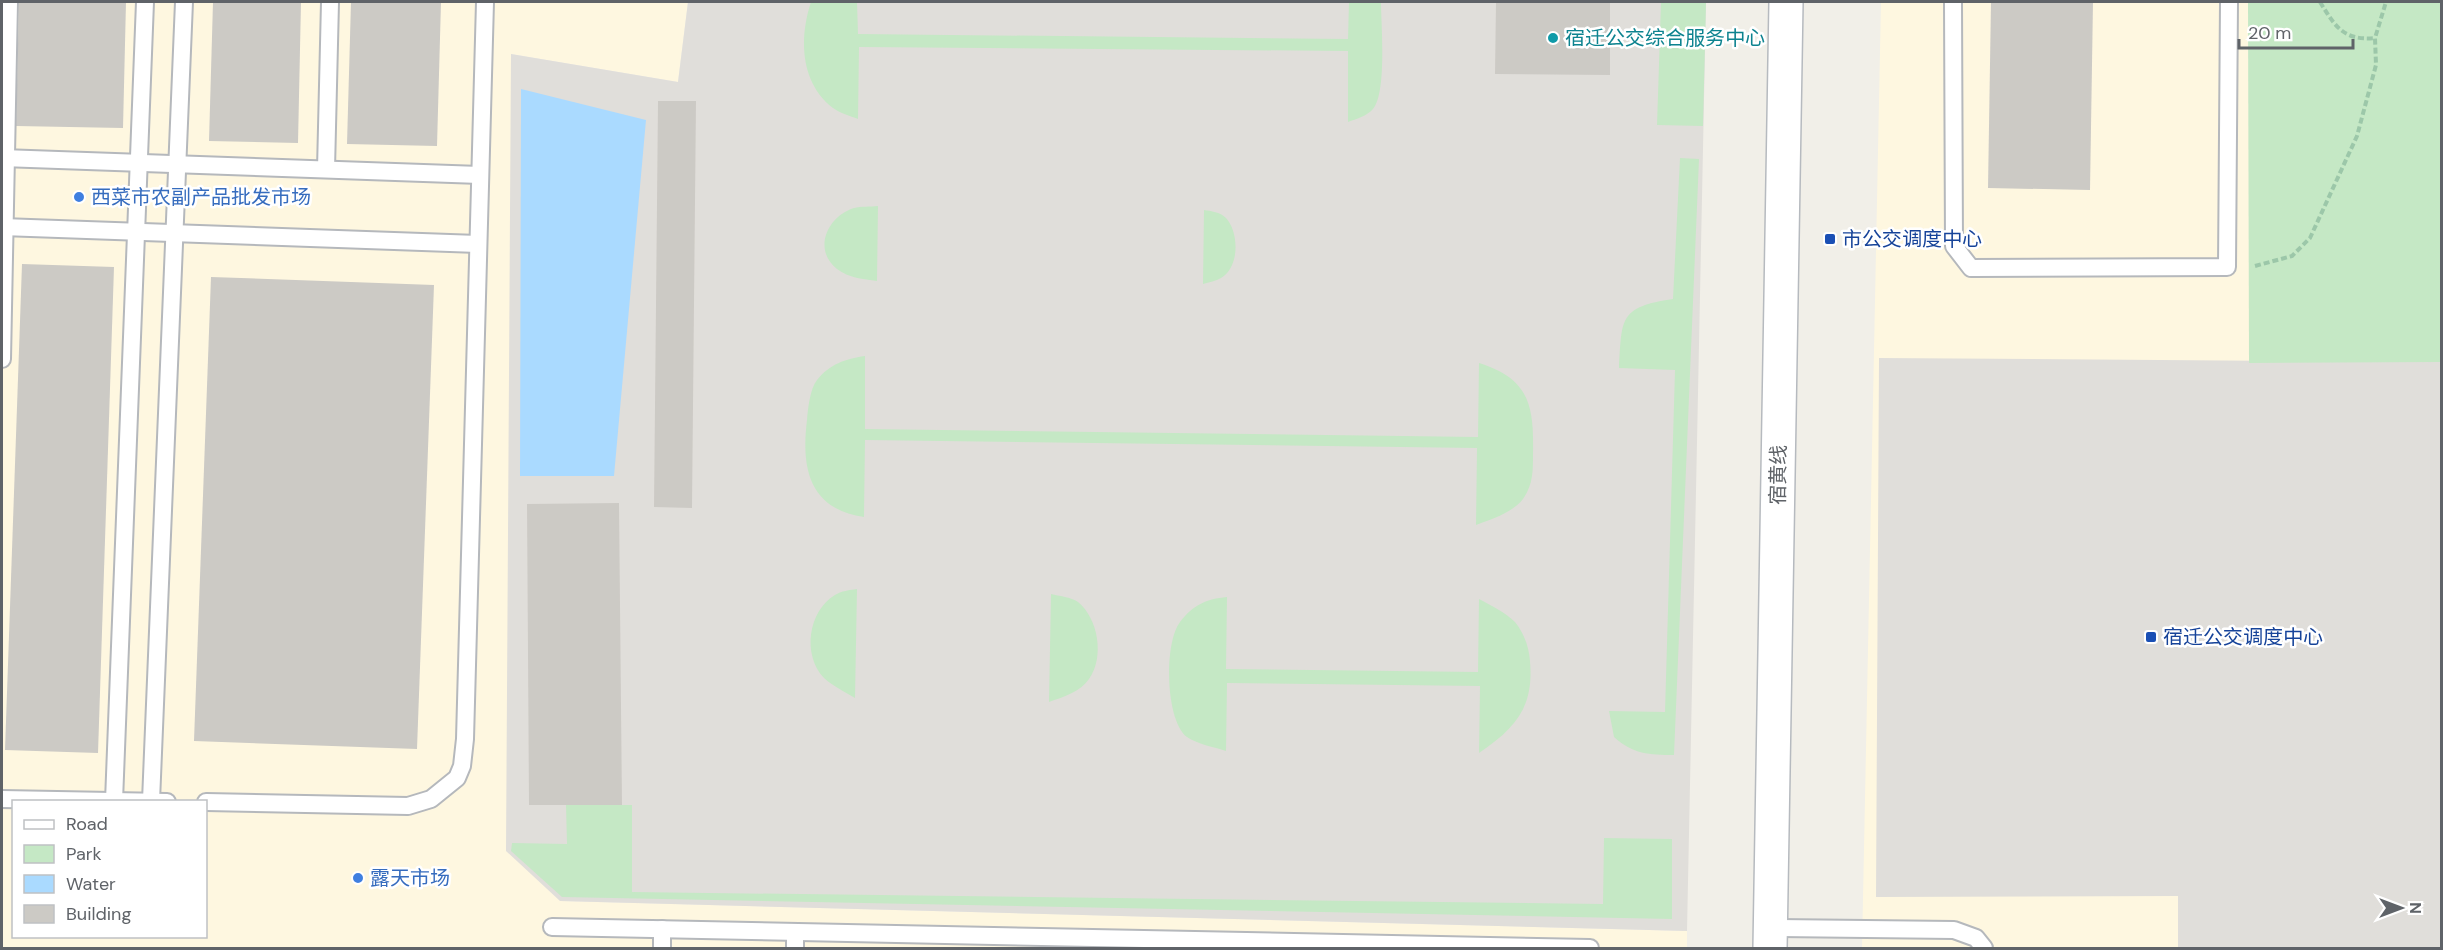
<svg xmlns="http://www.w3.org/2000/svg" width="2443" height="950" font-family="'DM Sans','Noto Sans SC',sans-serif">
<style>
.commercial{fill:#fef7e0;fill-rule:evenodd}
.industrial{fill:#e0deda}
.green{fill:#c5e8c5}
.water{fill:#aadaff}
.building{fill:#cccac5}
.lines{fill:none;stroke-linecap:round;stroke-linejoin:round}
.lane-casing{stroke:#b5b8bc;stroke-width:20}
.secondary-casing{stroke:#b6babf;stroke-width:36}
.path{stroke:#9cc7a9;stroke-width:4;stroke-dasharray:6 3;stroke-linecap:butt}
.lane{stroke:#fff;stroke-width:16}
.secondary{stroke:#fff;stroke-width:33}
.culture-dot{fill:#0f9aa8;stroke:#fff;stroke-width:2}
.shop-dot{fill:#3f7fe0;stroke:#fff;stroke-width:2}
.transit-dot{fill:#1a4fb4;stroke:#fff;stroke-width:2}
.labels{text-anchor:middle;stroke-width:5;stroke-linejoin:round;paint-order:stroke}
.culture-label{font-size:20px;fill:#0d838f;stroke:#fff;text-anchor:start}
.shop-label{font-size:20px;fill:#366cbe;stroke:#fff;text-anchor:start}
.transit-label{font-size:20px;fill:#164399;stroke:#fff;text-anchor:start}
.street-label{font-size:20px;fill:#5f6368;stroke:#fff}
</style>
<rect width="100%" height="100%" fill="#f1efe8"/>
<!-- commercial -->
<g class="commercial">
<path d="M2 2H688L678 82 511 54 560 901 1687 931V948H2ZM14 802H206V936H14Z"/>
<polygon points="1881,2 2441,2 2441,948 1862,948"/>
</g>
<!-- industrial -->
<g class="industrial">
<polygon points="688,2 1706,2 1687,931 560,901 506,851 511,54 678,82"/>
<polygon points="1879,358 2441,362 2441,948 2178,948 2178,896 1876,897"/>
</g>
<!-- green -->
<g class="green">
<path d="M811 2H857L858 34 1348 39 1349 2H1381C1381 25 1387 92 1373 109 1367 116 1356 119 1348 122V51L859 47 858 119C850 116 840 113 833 108 800 83 799 38 811 2Z"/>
<polygon points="1661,2 1706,2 1703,126 1657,125"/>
<polygon points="2248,2 2441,2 2441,362 2249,363"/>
<path d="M1680 158 1699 159 1674 755C1649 755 1633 754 1614 737L1609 711 1665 712 1675 370 1619 368C1622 318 1619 307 1673 299Z"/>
<path d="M878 206 877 281C863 279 849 278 837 269 812 249 828 216 854 208 861 206 870 207 878 206Z"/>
<path d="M1204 210C1211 211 1220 212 1226 218 1239 232 1240 267 1221 278 1216 281 1209 282 1203 284Z"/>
<path d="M865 356V429L1478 437 1479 363C1530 379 1534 406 1533 455 1533 471 1533 485 1523 499 1512 513 1492 519 1476 525L1477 448 865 440 864 517C809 509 801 468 807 420 808 408 810 389 817 380 830 364 845 359 865 356Z"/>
<path d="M857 589 855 698C845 692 833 686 824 678 802 655 808 611 835 595 841 591 850 590 857 589Z"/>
<path d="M1051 594C1059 596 1071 597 1078 602 1098 618 1105 657 1089 679 1080 692 1063 697 1049 702Z"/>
<path d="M1227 597 1226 669 1478 672 1479 599C1492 606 1505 612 1515 622 1524 633 1529 647 1530 661 1534 707 1516 728 1479 753L1480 686 1227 683 1226 751C1214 747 1197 744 1187 737 1165 720 1164 643 1180 622 1193 605 1206 599 1227 597Z"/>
<polygon points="566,805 632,805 632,892 1603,904 1604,838 1672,839 1672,919 562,897 511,851 512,843 567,844"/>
</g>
<!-- water -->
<polygon class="water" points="521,89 646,120 614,476 520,476"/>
<!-- building -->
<g class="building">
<polygon points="19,2 126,2 123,128 16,126"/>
<polygon points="213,2 301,2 298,143 209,141"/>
<polygon points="351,2 441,2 437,146 347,144"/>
<polygon points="1496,2 1610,2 1610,75 1495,74"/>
<polygon points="1991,2 2093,2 2090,190 1988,188"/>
<polygon points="658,101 696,101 692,508 654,507"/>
<polygon points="22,264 114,267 98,753 5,750"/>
<polygon points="211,277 434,285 417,749 194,741"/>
<polygon points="619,503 622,805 529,805 527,504"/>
</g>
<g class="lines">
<defs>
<g id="lane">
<polyline points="1953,2 1954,246 1971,268 2227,267 2229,2"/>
<polyline points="2,158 480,175"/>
<polyline points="326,169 330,2"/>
<polyline points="2,227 478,244"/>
<polyline points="2,359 9,2"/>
<polyline points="2,799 167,802"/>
<polyline points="114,801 145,2"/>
<polyline points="151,801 184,2"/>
<polyline points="206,802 408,806 431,799 457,778 462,766 465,739 485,2"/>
<polyline points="552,927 1590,948"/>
<polyline points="1771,928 1954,930 1976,938 1984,948"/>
<polyline points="662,948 662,929"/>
<polyline points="795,948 795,932"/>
</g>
<polyline id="secondary" points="1770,948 1786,2"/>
</defs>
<!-- lane casing -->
<use href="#lane" class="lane-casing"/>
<!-- secondary casing -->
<use href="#secondary" class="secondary-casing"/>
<!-- path -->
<g class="path">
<path d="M2320 2C2335 26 2343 41 2375 38"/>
<polyline points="2255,266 2292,256 2310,238 2357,136 2376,65 2375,38 2386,2"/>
</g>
<!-- lane -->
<use href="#lane" class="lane"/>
<!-- secondary -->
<use href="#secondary" class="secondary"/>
</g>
<!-- markers -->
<circle class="culture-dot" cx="1553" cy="38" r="6"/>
<g class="shop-dot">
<circle cx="79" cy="197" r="6"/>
<circle cx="358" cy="878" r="6"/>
</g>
<g class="transit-dot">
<rect x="1824" y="233" width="12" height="12" rx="3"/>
<rect x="2145" y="631" width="12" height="12" rx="3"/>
</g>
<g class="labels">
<!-- culture labels -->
<g class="culture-label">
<text x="1565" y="45">宿迁公交综合服务中心</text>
</g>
<!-- shop labels -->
<g class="shop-label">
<text x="91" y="204">西菜市农副产品批发市场</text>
<text x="370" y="885">露天市场</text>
</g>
<!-- transit labels -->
<g class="transit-label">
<text x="1842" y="246">市公交调度中心</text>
<text x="2163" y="644">宿迁公交调度中心</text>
</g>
<!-- street labels -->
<g class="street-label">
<text transform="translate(1778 475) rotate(-89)" y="7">宿黄线</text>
</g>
</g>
<!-- border -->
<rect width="2443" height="950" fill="none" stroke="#5f6368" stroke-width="6"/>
<!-- legend -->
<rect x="12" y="800" width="195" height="138" fill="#ffffff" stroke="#bfc1c3" stroke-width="1.5"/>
<rect x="24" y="820" width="30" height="9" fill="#ffffff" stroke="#bfc1c3" stroke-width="1.5"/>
<text x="66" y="830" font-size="18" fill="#5f6368">Road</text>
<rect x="24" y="845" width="30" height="18" fill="#c5e8c5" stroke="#bfc1c3" stroke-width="1.5"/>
<text x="66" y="860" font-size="18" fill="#5f6368">Park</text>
<rect x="24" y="875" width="30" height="18" fill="#aadaff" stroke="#bfc1c3" stroke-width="1.5"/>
<text x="66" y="890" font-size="18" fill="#5f6368">Water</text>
<rect x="24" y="905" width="30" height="18" fill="#cccac5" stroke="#bfc1c3" stroke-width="1.5"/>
<text x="66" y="920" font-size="18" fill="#5f6368">Building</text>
<!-- north arrow -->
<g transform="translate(2401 908) rotate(90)" stroke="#ffffff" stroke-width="4.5" paint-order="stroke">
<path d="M0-4.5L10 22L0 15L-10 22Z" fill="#5f6368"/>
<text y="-9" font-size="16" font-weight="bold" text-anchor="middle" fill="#5f6368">N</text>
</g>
<!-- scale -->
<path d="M2239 39v9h114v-9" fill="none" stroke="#5f6368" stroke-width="3"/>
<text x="2248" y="39" font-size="18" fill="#5f6368" stroke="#ffffff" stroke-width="4.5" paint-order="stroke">20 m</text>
</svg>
